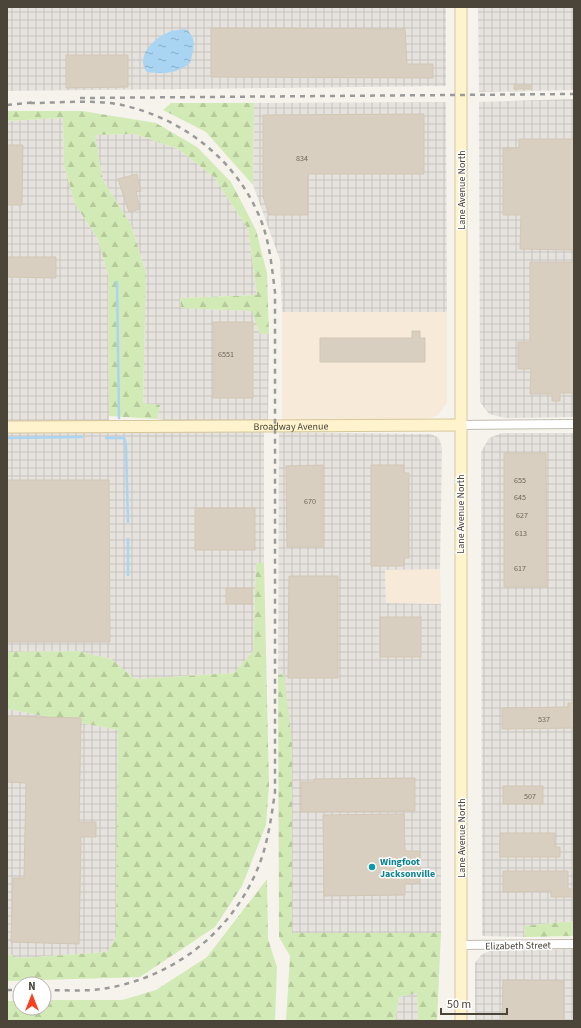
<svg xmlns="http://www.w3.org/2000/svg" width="581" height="1028" font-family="'Source Sans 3',sans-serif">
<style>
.commercial{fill:#f7ead8}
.industrial{fill:url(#industrial-grid)}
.forest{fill:url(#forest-firs)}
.water{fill:url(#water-ripples)}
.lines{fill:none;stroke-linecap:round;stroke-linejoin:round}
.stream{stroke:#a9d4f2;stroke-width:2.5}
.building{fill:#d8cfc1;stroke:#d3c7b4}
.street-casing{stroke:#c2bbae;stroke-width:10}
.secondary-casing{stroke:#d6c79b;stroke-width:13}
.street{stroke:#fff;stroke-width:8}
.secondary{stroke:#fff3cd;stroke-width:11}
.rail{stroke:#9a9a9a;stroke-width:2.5;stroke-dasharray:5 5;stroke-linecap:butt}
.culture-dot{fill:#0f9aa8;stroke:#fff;stroke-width:1.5}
.labels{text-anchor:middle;stroke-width:3;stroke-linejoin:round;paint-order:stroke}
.number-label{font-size:8px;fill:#6e675b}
.street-label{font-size:10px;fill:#4b4439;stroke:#fff}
.culture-label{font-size:10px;font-weight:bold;fill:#0d838f;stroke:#fff;text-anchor:start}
</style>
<defs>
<pattern id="industrial-grid" width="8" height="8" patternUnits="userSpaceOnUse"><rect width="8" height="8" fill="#e6e2dd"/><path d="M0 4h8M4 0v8" fill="none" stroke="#c7c3be"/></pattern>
<pattern id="forest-firs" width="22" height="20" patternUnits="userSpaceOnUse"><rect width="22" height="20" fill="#d2eab5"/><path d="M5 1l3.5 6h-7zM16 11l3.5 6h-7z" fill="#b6ca9c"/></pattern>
<pattern id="water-ripples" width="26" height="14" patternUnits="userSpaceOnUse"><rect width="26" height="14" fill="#a9d4f2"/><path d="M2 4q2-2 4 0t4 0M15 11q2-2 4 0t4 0" fill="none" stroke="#8caec5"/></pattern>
</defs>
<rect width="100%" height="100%" fill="#f6f3ec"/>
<!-- commercial -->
<g class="commercial">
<polygon points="282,312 447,312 447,403 438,415 428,419 282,421"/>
<polygon points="385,569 440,569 441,604 386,603"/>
</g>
<!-- industrial -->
<g class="industrial">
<polygon points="7,7 446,7 446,86 7,91"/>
<polygon points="478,7 574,7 574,90 479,92"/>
<polygon points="574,99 574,417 505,418 489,414 480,402 479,102"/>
<polygon points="446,102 447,312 282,312 280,260 253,185 254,103"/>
<polygon points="63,118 64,165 75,204 98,239 108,275 109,422 7,423 7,121"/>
<polygon points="135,134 178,149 214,177 248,229 257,295 180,298 181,308 253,311 260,334 269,334 268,421 181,422 157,419 160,405 143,404 146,273 131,225 103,180 94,135"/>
<polygon points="264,431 264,563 256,563 253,651 234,673 135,679 111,659 78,651 7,652 7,432"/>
<polygon points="279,432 422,434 431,434 439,438 442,448 440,569 385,570 386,603 441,604 441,933 292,934 292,743 278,675"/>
<polygon points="502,433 574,433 574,921 524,926 525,937 482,936 481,452 489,438"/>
<polygon points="7,709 118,730 116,937 107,952 20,958 7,954"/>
<polygon points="574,949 574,1021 475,1021 475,963 481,955 489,951"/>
<polygon points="417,993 418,1021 395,1021 399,997"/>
</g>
<!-- forest -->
<g class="forest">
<polygon points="171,103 254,103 253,185 206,132 163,110"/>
<polygon points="7,111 82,111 156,123 197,147 231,182 256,230 267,273 269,334 260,334 252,311 181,308 180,298 257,295 248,229 214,177 178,149 135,134 95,135 103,180 131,225 146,273 143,403 160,405 157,419 109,416 108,275 98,239 75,204 64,165 63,118 7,121"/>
<polygon points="256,563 264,563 269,785 266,825 242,886 215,927 140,977 7,981 7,954 20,958 107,952 116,937 118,730 7,709 7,652 78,651 111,659 135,679 234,673 253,651"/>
<polygon points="284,674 292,743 292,933 441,933 437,1021 418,1021 417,993 399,997 395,1021 286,1021 290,956 279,937 278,675"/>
<polygon points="267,879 268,939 277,967 275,1021 7,1021 7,1001 20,1001 20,1008 44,1008 44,1000 122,1000 156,990 207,957"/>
<polygon points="574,921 574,936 525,937 524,926"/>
</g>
<!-- water -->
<path class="water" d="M185 29C198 37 194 50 190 63 176 74 164 74 147 72 135 57 153 39 167 33 172 30 179 30 185 29Z"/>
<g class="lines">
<!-- stream -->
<g class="stream">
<polyline points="117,282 119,418"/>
<polyline points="124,437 126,446 128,522"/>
<polyline points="7,438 82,437"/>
<polyline points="106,438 124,438"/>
<polyline points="128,575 128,539"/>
</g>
</g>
<!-- building -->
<g class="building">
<polygon points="211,28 405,29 407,64 433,64 433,78 211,77"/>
<polygon points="66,55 128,55 128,87 66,88"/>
<rect x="514" y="85" width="17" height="4"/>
<polygon points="424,114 424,174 308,174 308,215 269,215 263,196 263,115"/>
<polygon points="519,139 574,139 574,250 520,249 521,215 503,215 503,148 519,148"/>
<polygon points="7,145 23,145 22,205 7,205"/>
<polygon points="137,174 141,191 136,192 140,209 129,212 118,179"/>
<polygon points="7,257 56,257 56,278 7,277"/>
<polygon points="530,262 574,262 574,393 560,393 560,401 552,401 552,394 530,394 531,369 518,369 518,342 530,342"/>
<rect x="213" y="322" width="40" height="76"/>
<polygon points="412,331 420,331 420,338 425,338 425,362 320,362 320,338 412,338"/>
<polygon points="504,453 546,453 547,587 504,587"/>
<polygon points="323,465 323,547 287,547 286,466"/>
<polygon points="371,465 404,465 404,473 409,473 409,558 404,558 404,566 371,566"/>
<polygon points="7,480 109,480 110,642 7,642"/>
<rect x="195" y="508" width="60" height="42"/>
<polygon points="289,576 338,576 338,678 288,678"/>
<rect x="226" y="588" width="26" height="16"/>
<rect x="380" y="617" width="41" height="40"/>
<polygon points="568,703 574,703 574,728 502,729 502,708 568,707"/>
<polygon points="7,716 81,718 79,822 96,822 96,837 81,837 79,944 11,942 13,878 24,878 26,783 7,782"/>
<polygon points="415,778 415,811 301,812 301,782 314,782 314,779"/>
<rect x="503" y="786" width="40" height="18"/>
<polygon points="404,814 405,851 420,851 420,883 405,884 405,895 324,896 323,815"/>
<polygon points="500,833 555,833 555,847 560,847 560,857 500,857"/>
<polygon points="503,871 568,871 568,889 574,889 574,897 551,897 551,891 503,892"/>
<polygon points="503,980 564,981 564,1021 502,1021"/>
</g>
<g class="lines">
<defs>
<g id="street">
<polyline points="460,425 574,424"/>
<polyline points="461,945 574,944"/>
</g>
<g id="secondary">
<polyline points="461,7 461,1021"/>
<path id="s1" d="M7 427 460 425"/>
</g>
</defs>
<!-- street casing -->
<use href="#street" class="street-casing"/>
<!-- secondary casing -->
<use href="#secondary" class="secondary-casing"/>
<!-- street -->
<use href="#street" class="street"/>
<!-- secondary -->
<use href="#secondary" class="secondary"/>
<!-- rail -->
<g class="rail">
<polyline points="80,98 574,94"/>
<path d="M30 103C60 103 92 99 122 105 185 119 239 162 262 223 270 245 272 269 275 292V792C272 813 269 834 263 854 240 925 180 975 108 988 87 992 65 990 44 990"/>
<polyline points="7,105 36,102"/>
<polyline points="7,990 20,990"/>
</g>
</g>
<!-- markers -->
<circle class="culture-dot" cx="372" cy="867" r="4"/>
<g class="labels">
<!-- number labels -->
<g class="number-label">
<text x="302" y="161">834</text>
<text x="226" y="357">6551</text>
<text x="520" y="483">655</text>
<text x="520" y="500">645</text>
<text x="310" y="504">670</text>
<text x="522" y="518">627</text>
<text x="521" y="536">613</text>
<text x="520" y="571">617</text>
<text x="544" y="722">537</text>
<text x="530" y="799">507</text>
</g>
<!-- street labels -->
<g class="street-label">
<text transform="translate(461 190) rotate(-90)" y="4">Lane Avenue North</text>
<text dy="4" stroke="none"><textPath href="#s1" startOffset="284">Broadway Avenue</textPath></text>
<text transform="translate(460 514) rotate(-90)" y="4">Lane Avenue North</text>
<text transform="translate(461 838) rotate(-90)" y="4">Lane Avenue North</text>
<text transform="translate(518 945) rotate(-1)" y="4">Elizabeth Street</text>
</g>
<!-- culture labels -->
<g class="culture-label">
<text x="380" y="865">Wingfoot<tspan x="380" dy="12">Jacksonville</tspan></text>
</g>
</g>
<!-- border -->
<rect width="581" height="1028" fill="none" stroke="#4b4439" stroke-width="16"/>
<!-- north arrow -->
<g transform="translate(32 996)"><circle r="19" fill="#ffffff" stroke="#b7b4b0"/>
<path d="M0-3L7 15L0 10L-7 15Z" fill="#fc3f1d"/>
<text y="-6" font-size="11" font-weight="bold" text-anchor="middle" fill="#4b4439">N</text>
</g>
<!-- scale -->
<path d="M441 1008v6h66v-6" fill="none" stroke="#4b4439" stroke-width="2"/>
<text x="447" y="1008" font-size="12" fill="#4b4439" stroke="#ffffff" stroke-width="3" paint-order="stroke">50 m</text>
</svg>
